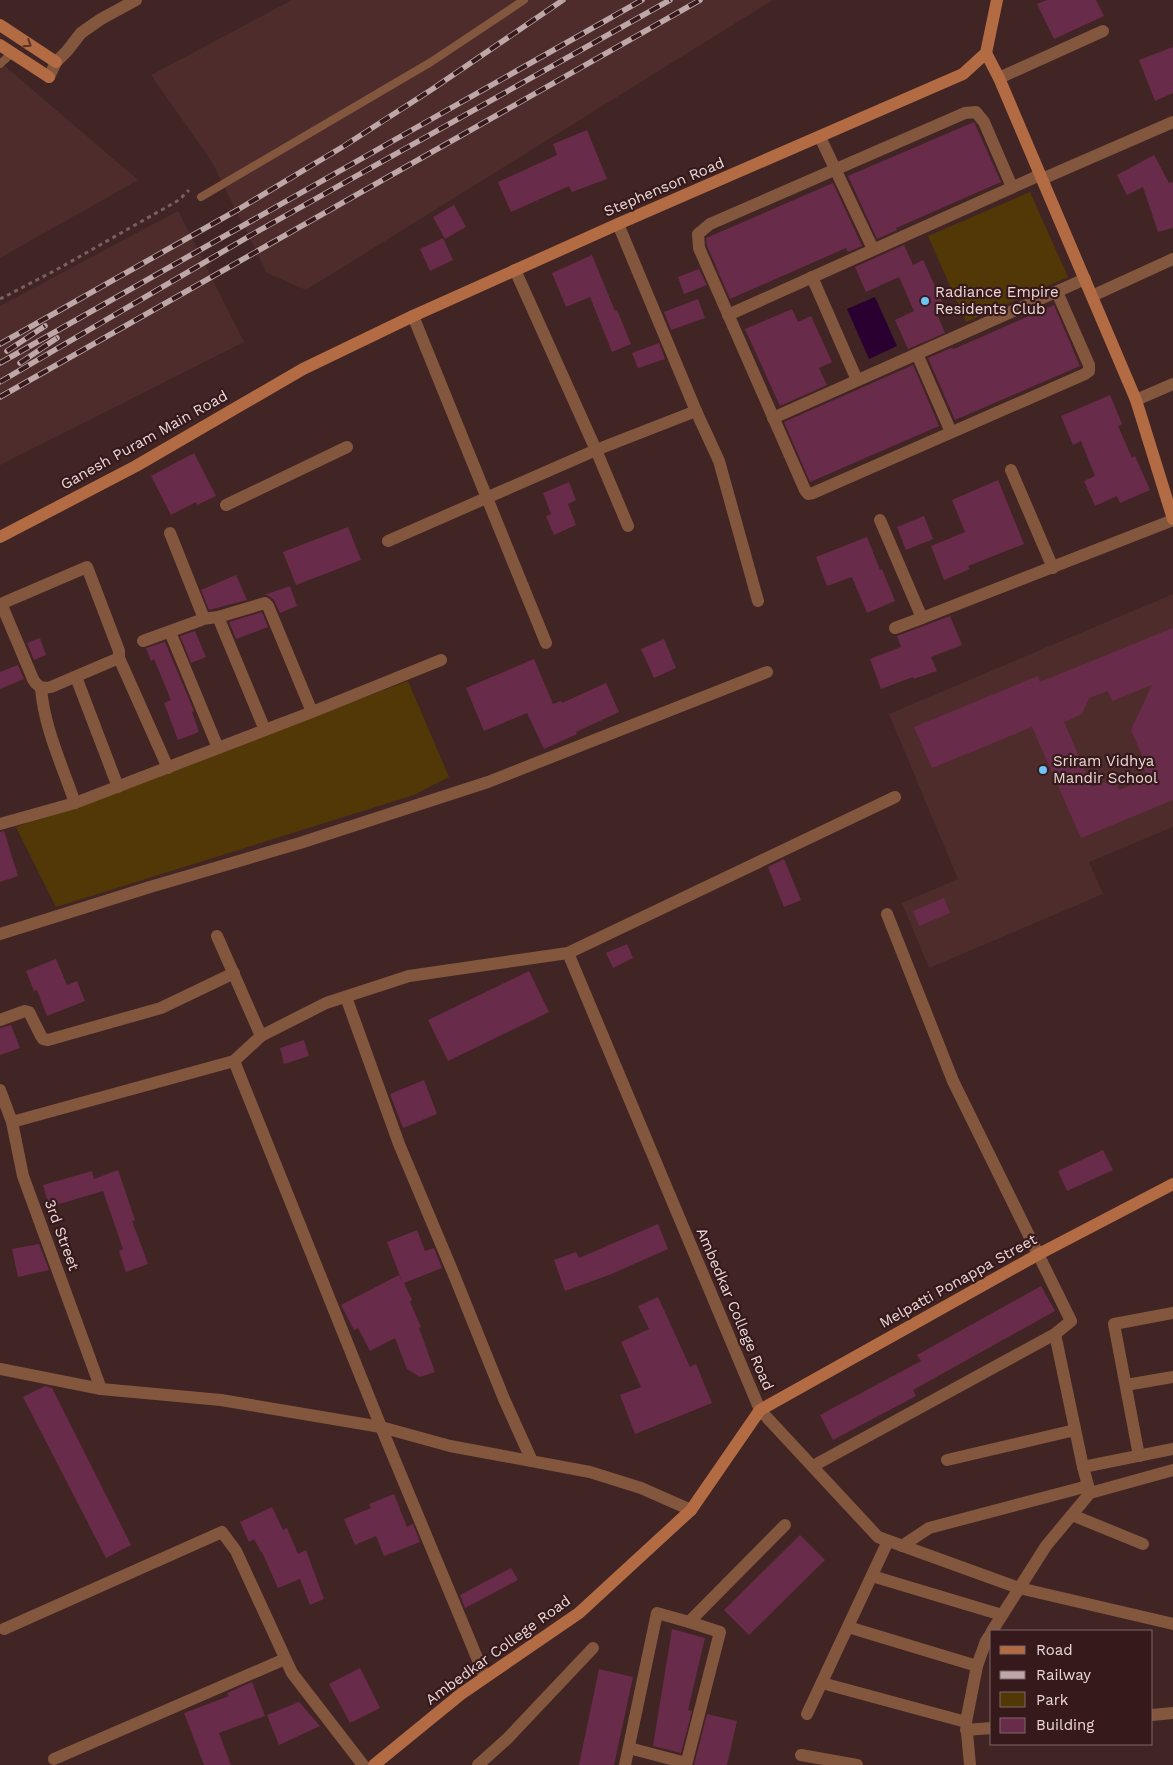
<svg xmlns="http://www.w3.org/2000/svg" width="1173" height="1765" font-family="'Work Sans',sans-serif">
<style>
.built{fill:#4f2c2c}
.green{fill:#523806}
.water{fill:#29002f}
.building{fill:#692b4a;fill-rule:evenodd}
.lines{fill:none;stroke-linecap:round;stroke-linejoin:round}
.path{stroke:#795f5f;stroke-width:3;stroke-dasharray:4 4;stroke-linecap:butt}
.lane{stroke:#83563e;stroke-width:8}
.street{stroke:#83563e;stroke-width:12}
.secondary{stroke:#b36b44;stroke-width:12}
.rail-casing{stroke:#bda7a7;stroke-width:5.5}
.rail{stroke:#361a1b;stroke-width:4;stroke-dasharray:11;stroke-linecap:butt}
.oneway{stroke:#5c3227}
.poi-dot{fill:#6fc2f4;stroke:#361a1b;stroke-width:2}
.labels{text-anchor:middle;stroke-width:4.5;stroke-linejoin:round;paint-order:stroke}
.street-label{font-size:15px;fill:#ead7d6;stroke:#361a1b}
.poi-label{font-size:15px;fill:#ead7d6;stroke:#361a1b;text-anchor:start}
</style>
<rect width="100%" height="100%" fill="#412424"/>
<!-- built -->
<g class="built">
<polygon points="292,0 773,0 306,290 267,273 212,162 151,75"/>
<polygon points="0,62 138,180 0,258"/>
<polygon points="178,211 244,342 0,465 0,306"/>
<polygon points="1173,594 1173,827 1089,862 1103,894 929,968 902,903 958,879 889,714"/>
</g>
<!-- green -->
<g class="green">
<polygon points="1030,192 1068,277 966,322 928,236"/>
<polygon points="408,681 449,777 414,795 56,907 16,827"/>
</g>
<!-- water -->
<polygon class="water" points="875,297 897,346 869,359 847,309"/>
<!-- building -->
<g class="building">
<polygon points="1047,0 1096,0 1104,16 1054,39 1037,4"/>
<polygon points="1173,47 1173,93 1155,101 1139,60"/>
<polygon points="974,122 1001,182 896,228 897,230 877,239 848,176"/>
<polygon points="587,130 607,179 572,192 569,186 511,212 498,182 557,155 553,144"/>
<polygon points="1154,155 1169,183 1173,182 1173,228 1158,232 1143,187 1127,195 1117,175"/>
<polygon points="833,183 862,246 848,252 846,248 730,299 707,246 706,238"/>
<polygon points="454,205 466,227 445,239 433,217"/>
<polygon points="443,238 453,260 430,271 420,249"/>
<polygon points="904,245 913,265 923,260 946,310 937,314 945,333 908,349 895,320 914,311 899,277 866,292 855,267"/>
<polygon points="592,255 615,311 617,310 631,344 612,352 590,297 566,307 552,273"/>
<polygon points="699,269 707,285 684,294 678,277"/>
<polygon points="698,299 705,318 671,330 664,312"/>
<polygon points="1054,305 1080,366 955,420 928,358 951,348 954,349"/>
<polygon points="792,309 798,322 811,316 832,362 819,368 827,385 780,406 745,329"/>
<polygon points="659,343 665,359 638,368 632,353"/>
<polygon points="913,365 939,426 810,482 784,422"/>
<polygon points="1110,395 1122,424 1118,426 1132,458 1135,456 1150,490 1120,503 1117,496 1095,506 1084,481 1095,476 1081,441 1073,445 1061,416"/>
<polygon points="194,453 216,496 197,505 196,502 171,515 151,476"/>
<polygon points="998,480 1024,544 968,566 970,569 944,580 931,546 965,532 952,500"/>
<polygon points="569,482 576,500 568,504 576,525 554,535 546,516 551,514 543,493"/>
<polygon points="924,516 933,539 906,550 897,527"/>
<polygon points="348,527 361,560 296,585 283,552"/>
<polygon points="867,537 880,570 882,569 895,601 867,613 852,577 827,586 816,557"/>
<polygon points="236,575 247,600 209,610 201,590"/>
<polygon points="290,586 297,606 280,613 274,600 267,595 264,595"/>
<polygon points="262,612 268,627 236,639 229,622"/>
<polygon points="950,616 962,645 931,657 937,671 914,679 913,677 881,689 870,659 901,647 897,636"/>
<path d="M1173 628V800L1081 838 1032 727 932 768 914 727 1038 676 1040 682ZM1152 685 1131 730 1145 762 1142 763 1148 778 1119 790 1114 778 1092 787 1064 722 1082 714 1089 698 1108 691 1112 701Z"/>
<polygon points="195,631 206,657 191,663 180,636"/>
<polygon points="40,638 46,655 34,660 27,643"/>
<polygon points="664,639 676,668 654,678 641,649"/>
<polygon points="165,642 194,711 192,712 199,732 178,740 164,703 171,700 154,659 151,661 146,648"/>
<polygon points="534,659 553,704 561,701 562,703 606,683 619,712 576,732 577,734 544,749 527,713 484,731 466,688"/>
<polygon points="18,665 24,679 0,689 0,672"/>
<polygon points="4,831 18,876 0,882 0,832"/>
<polygon points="784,859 801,900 784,907 768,867"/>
<polygon points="944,898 950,913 919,926 913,911"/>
<polygon points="627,944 633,958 613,968 606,953"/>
<polygon points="56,959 67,985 77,981 85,1001 47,1016 37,990 34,991 26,971"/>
<polygon points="529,971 549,1012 448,1061 428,1020"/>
<polygon points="11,1025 20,1048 0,1055 0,1028"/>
<polygon points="304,1040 309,1056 284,1064 280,1048"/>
<polygon points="424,1080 437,1114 403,1128 390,1094"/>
<polygon points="1103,1150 1113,1170 1067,1191 1058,1171"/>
<polygon points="118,1170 135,1220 132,1221 148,1264 126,1272 119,1251 123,1249 103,1191 49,1207 43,1185 92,1171 94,1179"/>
<polygon points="658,1224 668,1249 609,1275 565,1291 554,1260 576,1252 579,1258"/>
<polygon points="417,1230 425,1251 434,1248 442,1268 404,1283 412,1300 410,1302 421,1327 419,1328 435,1372 420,1377 407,1369 395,1338 370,1351 358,1328 354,1330 341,1305 399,1275 402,1281 387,1242"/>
<polygon points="39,1244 49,1270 18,1277 12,1249"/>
<polygon points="1041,1286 1055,1311 913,1390 916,1396 833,1440 820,1415 921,1361 917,1355"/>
<polygon points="658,1297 690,1367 696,1364 712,1403 635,1434 620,1395 641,1387 621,1342 649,1329 638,1306"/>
<polygon points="45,1386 52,1388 131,1545 106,1558 23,1397"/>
<polygon points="394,1494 407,1527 413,1524 420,1542 384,1556 376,1536 355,1545 344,1519 371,1508 369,1504"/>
<polygon points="272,1507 283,1530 287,1528 298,1554 306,1550 324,1599 310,1605 300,1579 278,1588 262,1552 261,1552 254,1539 249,1542 240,1522"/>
<polygon points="800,1535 825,1560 749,1635 724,1610"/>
<polygon points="511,1568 518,1580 465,1608 460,1595"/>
<polygon points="672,1629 705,1638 688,1710 692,1711 681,1753 653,1746"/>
<polygon points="360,1668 380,1708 350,1723 329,1684"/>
<polygon points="599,1669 633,1677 614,1765 579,1765"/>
<polygon points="252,1682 265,1716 219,1733 231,1765 204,1765 184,1713 229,1696 227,1693"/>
<polygon points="299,1702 320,1726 279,1745 267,1715"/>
<polygon points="707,1714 737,1721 727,1765 694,1765"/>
</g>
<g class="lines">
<!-- path -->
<polyline class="path" points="0,299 56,270 179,200 189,190"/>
<!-- lane -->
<g class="lane">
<polyline points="0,64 11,54"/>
<polyline points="201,197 431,62 524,0"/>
</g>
<!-- street -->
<g class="street">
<polyline points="49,77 56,62 67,51 81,33 101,19 136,0"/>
<polyline points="999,78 1103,31"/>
<polyline points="820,137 873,249"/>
<polyline points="1042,179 1173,122"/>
<polyline points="1012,187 984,122 976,112 965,113 710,224 698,234 699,248 805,490 808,494 813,493 1085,374 1089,371 1089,365 1057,292"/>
<polyline points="618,224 696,411 719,461 758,601"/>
<polyline points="515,270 596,450 628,526"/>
<polyline points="812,277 857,380"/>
<polyline points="1092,296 1173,259"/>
<polyline points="728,315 1040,175"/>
<polyline points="413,316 546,643"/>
<polyline points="917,354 951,432"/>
<polyline points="1136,400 1173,384"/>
<polyline points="773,418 1085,279"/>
<polyline points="1011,470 1053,568"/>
<polyline points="226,505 347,447"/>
<polyline points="880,520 922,618 1173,520"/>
<polyline points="388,541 596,450 696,411"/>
<path d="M87 567 119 651V658L51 687C42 689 37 687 33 679L3 608V603Z"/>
<polyline points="218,617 265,730"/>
<polyline points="202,619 218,617 265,603 268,606 312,712"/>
<polyline points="895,628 922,618"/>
<polyline points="170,632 218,748"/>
<polyline points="143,641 201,620 203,616 170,533"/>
<polyline points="119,658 168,768"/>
<polyline points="76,677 118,787"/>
<path d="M41 688C44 727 62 765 75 803"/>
<polyline points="0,824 75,803 312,712 441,660"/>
<polyline points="0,934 150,887 300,843 488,782 767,672"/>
<polyline points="217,936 261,1036"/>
<polyline points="568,953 760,1410 878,1537 1019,1588 1173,1624"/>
<polyline points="346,997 399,1144 452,1270 504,1399 532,1461"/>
<polyline points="0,1020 25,1011 29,1012 41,1036 43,1039 48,1040 161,1008 234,973"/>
<polyline points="234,1061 381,1427 485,1677"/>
<polyline points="0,1090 12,1122 23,1176 101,1389"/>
<polyline points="12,1122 234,1061 261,1036 326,1003 409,976 568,953 895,797"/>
<polyline points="1055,1334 1083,1467"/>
<polyline points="0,1369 101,1389 221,1400 381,1427 450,1446 590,1472 641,1488 691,1510"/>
<polyline points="1126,1385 1173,1377"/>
<polyline points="1139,1456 1114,1324 1173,1313"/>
<polyline points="947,1460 1075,1430"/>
<polyline points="813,1466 1055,1334 1071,1321 953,1081 887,914"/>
<polyline points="1090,1493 1083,1467 1173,1449"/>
<polyline points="1072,1515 1143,1544"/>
<polyline points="902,1546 929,1528 1088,1486"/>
<polyline points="872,1576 1002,1615"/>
<polyline points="689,1622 785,1525"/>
<polyline points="848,1627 977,1666"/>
<polyline points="4,1629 222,1532 236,1551 292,1673 363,1765"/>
<polyline points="992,1631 1046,1546 1090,1493 1173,1470"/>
<polyline points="822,1683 966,1722"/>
<polyline points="807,1714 888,1541"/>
<polyline points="1152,1715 1173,1713"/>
<polyline points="966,1730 992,1728"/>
<polyline points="629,1748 686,1763"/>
<polyline points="801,1755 857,1765"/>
<polyline points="54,1759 285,1659"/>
<polyline points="478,1765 507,1739 593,1648"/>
<polyline points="625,1765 657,1613 689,1622 720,1632 686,1765"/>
<polyline points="970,1765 966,1722 977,1666 986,1641 992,1632"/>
</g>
<!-- secondary -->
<g class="secondary">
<polyline points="0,25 56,62"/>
<polyline points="0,45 49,77"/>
<polyline points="986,53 999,78 1136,400 1173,519"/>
<polyline points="0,537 136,466 303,369 413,316 618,224 963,74 986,53 997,0"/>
<polyline points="374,1765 461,1694 579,1613 691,1510 760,1410 1039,1254 1173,1184"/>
</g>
<defs>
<g id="rail">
<polyline points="0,344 239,209 344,146 431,90 563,0"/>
<polyline points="7,351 45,326"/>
<polyline points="0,363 642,0"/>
<polyline points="20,363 57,338"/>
<polyline points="0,382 253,234 670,0"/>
<polyline points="0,397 700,0"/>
</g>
</defs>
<!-- rail casing -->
<use href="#rail" class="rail-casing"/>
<!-- rail -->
<use href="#rail" class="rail"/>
</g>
<!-- one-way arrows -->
<defs><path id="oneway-chevron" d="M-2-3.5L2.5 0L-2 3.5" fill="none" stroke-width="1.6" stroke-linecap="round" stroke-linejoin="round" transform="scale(1.25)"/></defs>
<use class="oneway" href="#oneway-chevron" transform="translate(28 44) rotate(33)"/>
<!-- markers -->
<g class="poi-dot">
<circle cx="925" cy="301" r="5"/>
<circle cx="1043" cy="770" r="5"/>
</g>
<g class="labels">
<!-- street labels -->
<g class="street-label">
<text transform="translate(664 187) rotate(-23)" y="5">Stephenson Road</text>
<text transform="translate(144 440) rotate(-29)" y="5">Ganesh Puram Main Road</text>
<text transform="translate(62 1235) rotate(70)" y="5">3rd Street</text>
<text transform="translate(958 1281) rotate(-29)" y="5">Melpatti Ponappa Street</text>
<text transform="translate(735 1309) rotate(67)" y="5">Ambedkar College Road</text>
<text transform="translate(498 1650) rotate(-36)" y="5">Ambedkar College Road</text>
</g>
<!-- poi labels -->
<g class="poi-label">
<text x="935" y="297">Radiance Empire<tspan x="935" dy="17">Residents Club</tspan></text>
<text x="1053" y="766">Sriram Vidhya<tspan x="1053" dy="17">Mandir School</tspan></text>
</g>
</g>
<!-- legend -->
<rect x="990" y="1630" width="162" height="115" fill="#361a1b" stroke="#7e6666"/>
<rect x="1000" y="1646" width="25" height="8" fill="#b36b44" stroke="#7e6666"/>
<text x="1036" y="1655" font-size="15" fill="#ead7d6">Road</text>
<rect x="1000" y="1671" width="25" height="8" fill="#bda7a7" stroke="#7e6666"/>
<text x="1036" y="1680" font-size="15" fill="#ead7d6">Railway</text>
<rect x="1000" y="1692" width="25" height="15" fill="#523806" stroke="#7e6666"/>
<text x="1036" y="1705" font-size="15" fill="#ead7d6">Park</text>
<rect x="1000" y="1718" width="25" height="15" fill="#692b4a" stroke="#7e6666"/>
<text x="1036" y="1730" font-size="15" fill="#ead7d6">Building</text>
</svg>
